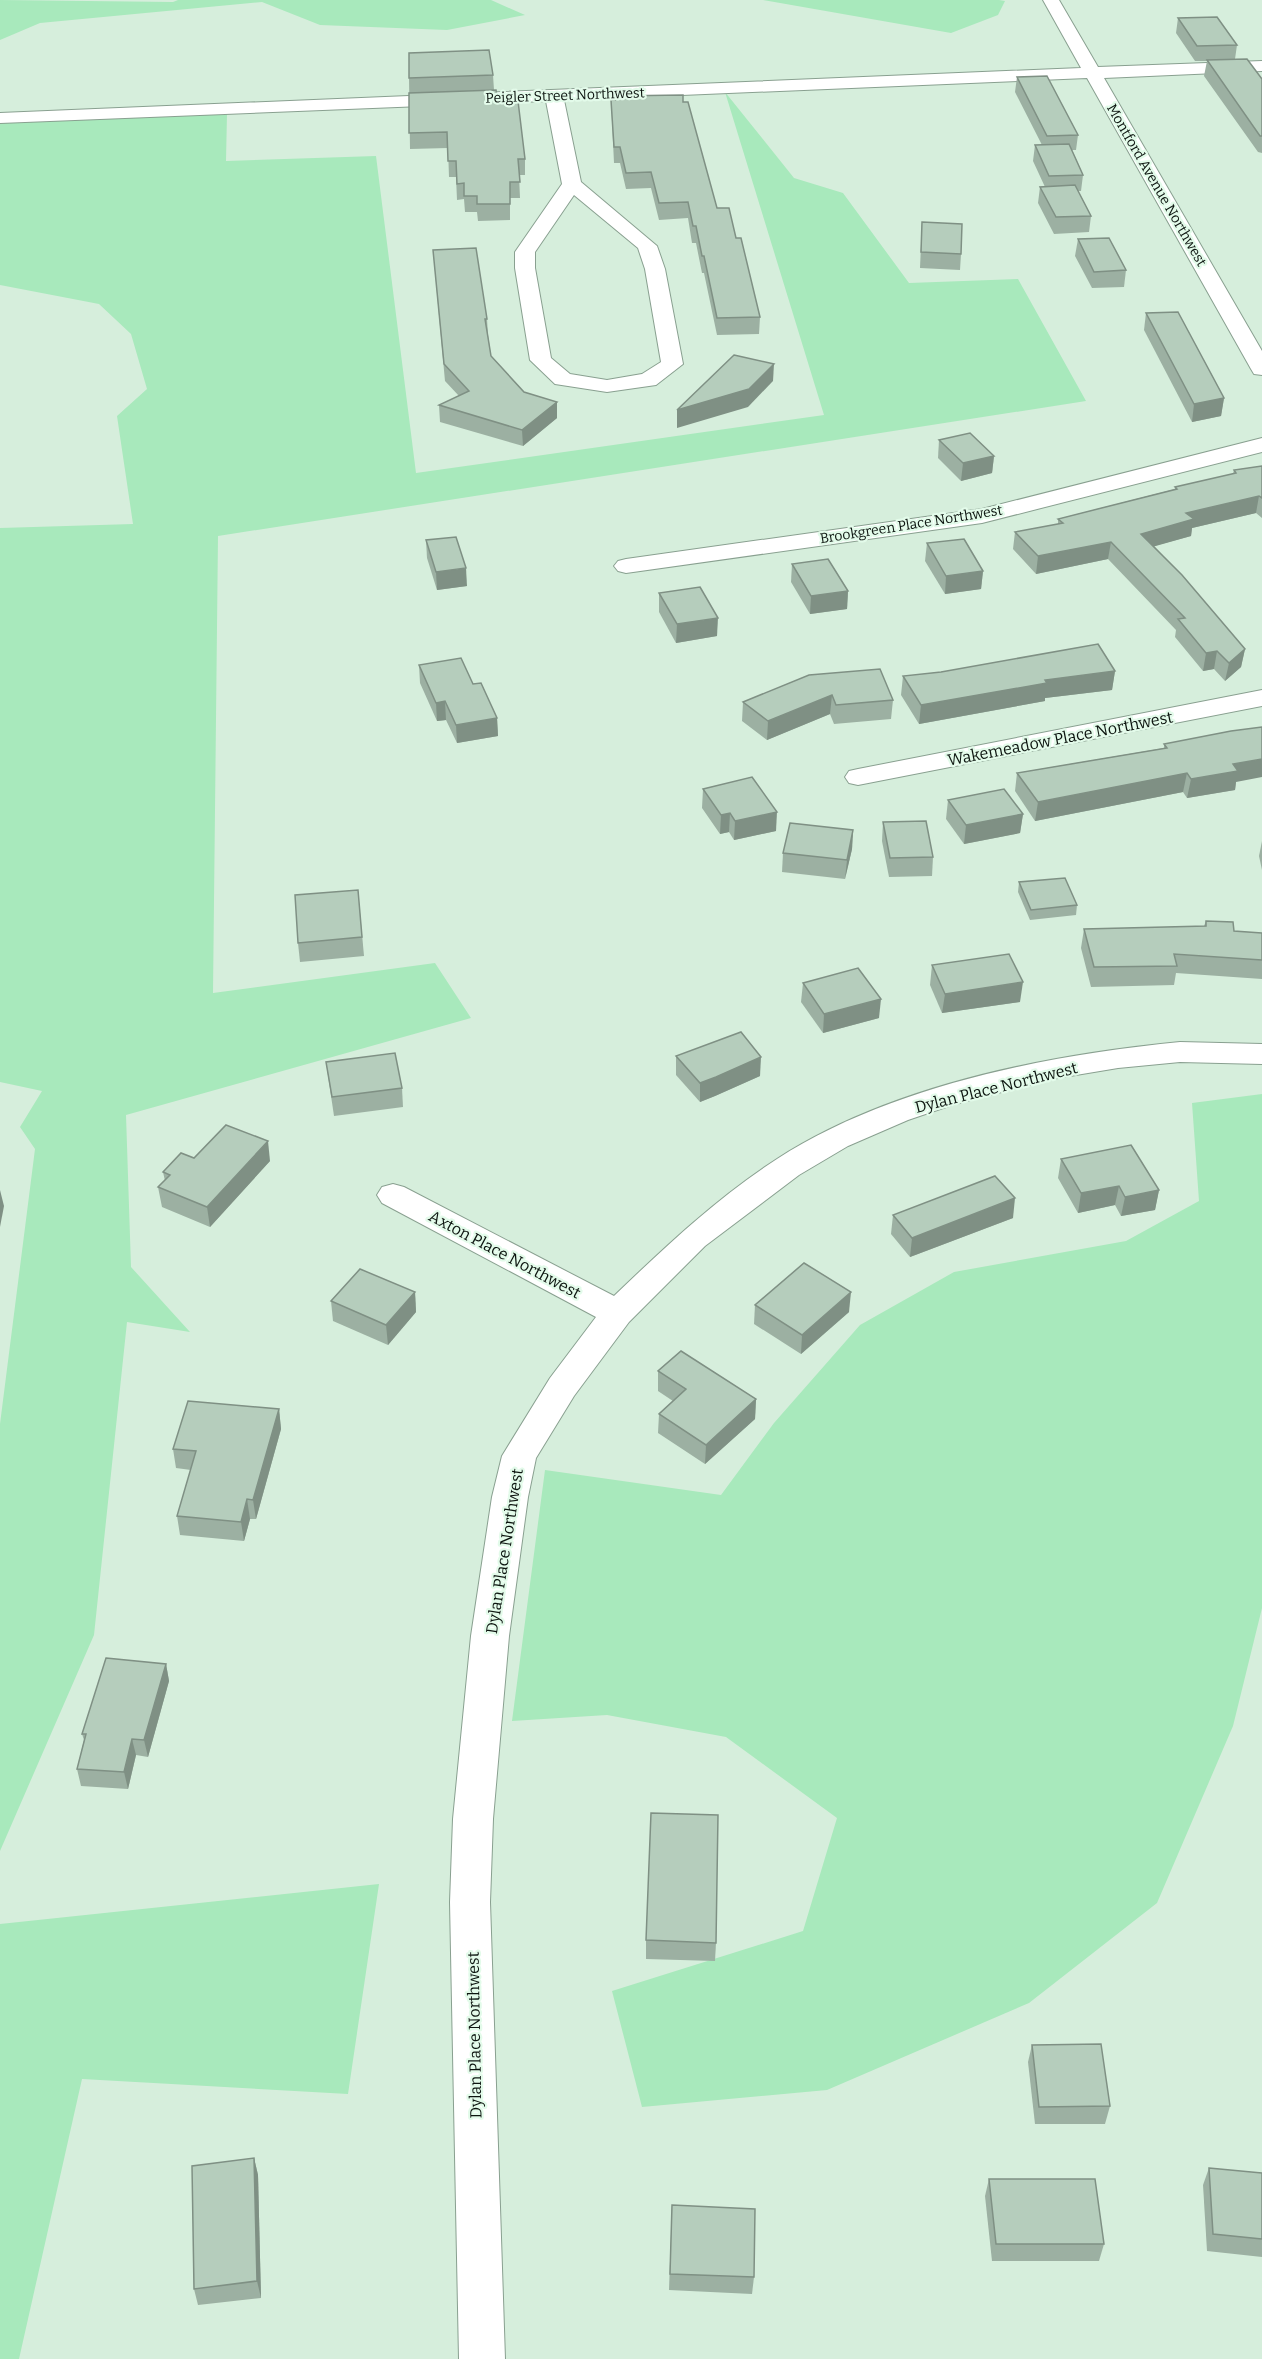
<svg xmlns="http://www.w3.org/2000/svg" width="1262" height="2359" font-family="Bitter,serif">
<style>
.green{fill:#a8e9bc}
.lines{fill:none;stroke-linecap:round;stroke-linejoin:round}
.minor-casing{stroke:#89a090;stroke-width:2}
.minor{fill:#fff;fill-rule:evenodd}
.wall{fill:#9cb0a2}
.shaded-wall{fill:#7f9084}
.building{fill:#b5cdbc;stroke:#7f9084;stroke-width:1.5}
.labels{text-anchor:middle;stroke-width:4.5;stroke-linejoin:round;paint-order:stroke}
.far-street-label{font-size:14px;fill:#0c140f;stroke:#e3fbea}
.street-label{font-size:16px;fill:#0c140f;stroke:#e3fbea}
</style>
<rect width="100%" height="100%" fill="#d6eedc"/>
<!-- green -->
<g class="green">
<polygon points="0,0 173,2 178,0 491,0 525,15 447,30 320,25 262,2 40,23 0,40"/>
<polygon points="763,0 999,0 1005,1 998,15 951,33"/>
<polygon points="725,92 794,178 843,193 909,283 1018,279 1086,401 218,536 213,993 435,963 471,1018 126,1115 131,1267 190,1332 127,1322 94,1635 0,1851 0,1424 35,1149 20,1127 42,1091 0,1082 0,528 133,524 117,416 147,389 131,334 99,304 0,285 0,123 227,114 226,161 376,156 416,473 824,415"/>
<polygon points="1262,1094 1262,1608 1233,1726 1157,1903 1029,2003 827,2090 642,2107 612,1991 803,1931 837,1818 726,1737 607,1715 512,1721 545,1470 721,1495 774,1423 860,1325 954,1272 1126,1241 1199,1201 1192,1103"/>
<polygon points="379,1884 348,2094 82,2079 19,2359 0,2359 0,1924"/>
</g>
<g class="lines">
<defs>
<g id="minor">
<path d="M1043 0H1059L1098 67 1262 61V71L1104 78 1262 351V375L1254 374 1251 369 1087 78 564 100 581 182 657 246 665 269 683 364 656 385 607 392 555 384 530 360 515 268V252L562 184 546 101 0 123V113L1081 68ZM574 195 638 248 645 269 661 362 642 374 607 380 570 374 551 358 535 268V252Z"/>
<polygon points="1262,438 1262,452 982,523 626,573 618,571 614,566 618,561 626,559 982,509"/>
<polygon points="1262,690 1262,706 858,785 849,783 845,777 849,771 858,769"/>
<path d="M1180 1042 1262 1044V1064L1180 1062 1118 1068 1052 1079 952 1105 908 1120 848 1146 799 1175 705 1246 629 1322 574 1396 536 1458 528 1497 509 1636 493 1819 490 1902 505 2359H459L450 1902 453 1819 471 1636 492 1497 502 1456 550 1378 596 1317 382 1203 377 1195 382 1187 393 1184 404 1187 614 1296C665 1247 717 1198 777 1159 890 1086 1047 1055 1180 1042Z"/>
</g>
</defs>
<!-- minor casing -->
<use href="#minor" class="minor-casing"/>
<!-- minor -->
<use href="#minor" class="minor"/>
</g>
<!-- wall -->
<g class="wall">
<polygon points="1178,18 1237,45 1235,59 1262,79 1262,153 1258,152 1204,76 1207,61 1195,61 1176,33"/>
<polygon points="493,75 494,90 498,101 525,159 525,175 519,175 520,198 510,198 510,220 478,221 477,212 465,212 464,199 457,200 456,177 449,177 448,148 410,149 409,78"/>
<polygon points="1017,77 1078,135 1076,150 1072,150 1083,175 1081,191 1078,191 1091,216 1089,232 1054,234 1038,203 1040,187 1045,187 1033,161 1035,145 1042,145 1015,92"/>
<polygon points="611,100 683,102 717,208 736,238 760,317 759,334 717,335 704,273 702,273 696,243 692,243 688,218 659,220 651,188 626,189 620,163 614,163"/>
<polygon points="922,222 961,254 960,270 920,268"/>
<polygon points="1078,239 1126,270 1124,287 1092,288 1075,256"/>
<polygon points="433,250 487,319 488,335 491,356 524,392 557,402 557,418 523,446 440,422 439,405 459,396 445,381"/>
<polygon points="1146,313 1224,398 1221,416 1192,422 1144,330"/>
<polygon points="939,440 994,456 992,473 961,481 938,458"/>
<polygon points="1262,466 1262,518 1256,513 1192,528 1191,536 1154,546 1245,649 1241,667 1225,681 1214,669 1203,671 1175,637 1176,630 1108,559 1036,574 1013,549 1015,532 1058,524 1058,519 1175,489 1175,487 1233,474 1234,470"/>
<polygon points="426,540 467,586 437,590 427,558"/>
<polygon points="927,543 983,571 981,589 945,594 925,561"/>
<polygon points="792,564 848,591 847,609 810,614 791,582"/>
<polygon points="659,593 717,636 676,643 659,612"/>
<polygon points="419,665 473,684 497,718 498,736 457,743 446,720 437,721 420,683"/>
<polygon points="1115,671 1112,690 1045,698 1045,701 919,724 901,695 903,676"/>
<polygon points="809,675 893,700 891,719 834,724 830,714 767,740 742,721 743,702"/>
<polygon points="1164,744 1236,782 1235,790 1187,798 1183,792 1035,821 1015,791 1017,773 1164,748"/>
<polygon points="703,789 776,831 734,840 729,832 720,834 702,808"/>
<polygon points="948,800 1023,814 1020,833 964,844 946,819"/>
<polygon points="883,822 933,857 932,876 889,877 882,841"/>
<polygon points="853,830 852,849 845,879 782,872 783,853"/>
<polygon points="1262,841 1262,870 1259,856"/>
<polygon points="1019,882 1077,905 1076,915 1030,920 1018,892"/>
<polygon points="358,890 364,956 300,962 298,943"/>
<polygon points="1206,921 1234,931 1262,933 1262,979 1176,973 1174,985 1091,987 1081,948 1084,929 1204,926"/>
<polygon points="932,965 1020,1002 942,1013 930,985"/>
<polygon points="803,983 879,1018 823,1033 801,1002"/>
<polygon points="676,1056 760,1076 715,1096 700,1102 676,1075"/>
<polygon points="326,1062 402,1088 403,1107 334,1116"/>
<polygon points="194,1158 270,1161 210,1227 162,1207 158,1187 165,1181 163,1172"/>
<polygon points="1061,1159 1159,1190 1155,1210 1121,1216 1115,1205 1078,1213 1058,1178"/>
<polygon points="893,1215 1013,1218 910,1257 891,1234"/>
<polygon points="415,1292 416,1312 388,1345 333,1321 331,1301"/>
<polygon points="755,1305 849,1312 801,1354 754,1324"/>
<polygon points="658,1371 756,1399 755,1419 705,1464 658,1433 659,1414 673,1401 658,1391"/>
<polygon points="279,1409 281,1429 256,1519 250,1519 244,1541 180,1535 177,1516 191,1470 176,1468 173,1449"/>
<polygon points="166,1664 169,1681 148,1757 136,1755 128,1789 81,1786 77,1769 84,1740 82,1734"/>
<polygon points="646,1940 716,1943 715,1961 646,1959"/>
<polygon points="1032,2045 1110,2106 1105,2124 1035,2124 1028,2062"/>
<polygon points="254,2158 258,2175 261,2298 198,2305 194,2289"/>
<polygon points="1209,2168 1262,2173 1262,2257 1207,2251 1203,2185"/>
<polygon points="989,2179 1104,2244 1099,2261 992,2261 985,2196"/>
<polygon points="672,2205 754,2277 752,2294 669,2290"/>
</g>
<!-- shaded-wall -->
<g class="shaded-wall">
<polygon points="774,364 773,381 748,407 677,428 677,410"/>
<polygon points="1224,398 1221,416 1192,422 1194,404"/>
<polygon points="557,402 557,418 523,446 522,430"/>
<polygon points="994,456 992,473 961,481 963,463"/>
<polygon points="1259,496 1256,513 1192,528 1191,536 1138,551 1141,534 1186,513"/>
<polygon points="1111,542 1108,559 1036,574 1038,556"/>
<polygon points="466,568 467,586 437,590 436,572"/>
<polygon points="983,571 981,589 945,594 946,576"/>
<polygon points="848,591 847,609 810,614 811,596"/>
<polygon points="718,618 717,636 676,643 677,624"/>
<polygon points="1245,649 1241,667 1225,681 1229,663"/>
<polygon points="1217,651 1214,669 1203,671 1206,653"/>
<polygon points="1115,671 1112,690 1045,698 1045,701 919,724 921,705 1045,680"/>
<polygon points="832,695 830,714 767,740 768,721"/>
<polygon points="445,701 446,720 437,721 436,703"/>
<polygon points="497,718 498,736 457,743 456,725"/>
<polygon points="1262,759 1262,777 1236,782 1235,790 1187,798 1191,779 1233,764"/>
<polygon points="1187,773 1183,792 1035,821 1038,802"/>
<polygon points="777,812 776,831 734,840 735,821"/>
<polygon points="730,813 729,832 720,834 721,815"/>
<polygon points="1023,814 1020,833 964,844 966,825"/>
<polygon points="853,830 852,849 845,879 847,860"/>
<polygon points="1023,982 1020,1002 942,1013 945,994"/>
<polygon points="881,999 879,1018 823,1033 824,1014"/>
<polygon points="761,1057 760,1076 715,1096 700,1102 700,1083"/>
<polygon points="268,1141 270,1161 210,1227 207,1207"/>
<polygon points="1119,1186 1115,1205 1078,1213 1081,1193"/>
<polygon points="0,1190 4,1206 0,1227"/>
<polygon points="1159,1190 1155,1210 1121,1216 1125,1197"/>
<polygon points="1015,1198 1013,1218 910,1257 912,1238"/>
<polygon points="415,1292 416,1312 388,1345 386,1325"/>
<polygon points="851,1292 849,1312 801,1354 802,1335"/>
<polygon points="756,1399 755,1419 705,1464 706,1445"/>
<polygon points="279,1409 281,1429 256,1519 253,1500"/>
<polygon points="247,1499 250,1519 244,1541 241,1522"/>
<polygon points="166,1664 169,1681 148,1757 144,1740"/>
<polygon points="132,1739 136,1755 128,1789 124,1772"/>
<polygon points="254,2158 258,2175 261,2298 257,2281"/>
</g>
<!-- building -->
<g class="building">
<polygon points="1217,17 1237,45 1197,46 1178,18"/>
<polygon points="489,50 493,75 409,78 409,53"/>
<polygon points="1247,59 1262,79 1262,136 1260,136 1207,60"/>
<polygon points="1047,76 1078,135 1047,136 1017,77"/>
<polygon points="496,90 498,101 518,101 525,159 518,159 520,182 510,182 510,204 477,204 477,196 464,196 464,183 457,184 456,161 448,161 447,132 409,133 409,93"/>
<polygon points="683,95 683,102 688,102 717,208 729,208 736,238 741,238 760,317 717,318 704,256 702,256 696,226 693,226 688,202 659,203 651,172 626,173 620,147 614,147 611,100 615,100 614,96"/>
<polygon points="1069,144 1083,175 1049,176 1035,145"/>
<polygon points="1075,185 1091,216 1056,217 1040,187"/>
<polygon points="922,222 962,224 961,254 921,252"/>
<polygon points="1109,238 1126,270 1094,272 1078,239"/>
<polygon points="476,248 487,319 485,319 491,356 524,392 557,402 522,430 439,405 469,391 444,364 433,250"/>
<polygon points="1178,312 1224,398 1194,404 1146,313"/>
<polygon points="734,355 774,364 749,389 677,410"/>
<polygon points="970,433 994,456 963,463 939,440"/>
<polygon points="1262,466 1262,498 1259,496 1186,513 1194,519 1141,534 1182,575 1245,649 1229,663 1217,651 1206,653 1178,619 1185,618 1111,542 1038,556 1015,532 1063,523 1058,519 1177,489 1175,487 1236,473 1234,470"/>
<polygon points="456,537 466,568 436,572 426,540"/>
<polygon points="964,539 983,571 946,576 927,543"/>
<polygon points="828,559 848,591 811,596 792,564"/>
<polygon points="700,587 718,618 677,624 659,593"/>
<polygon points="1098,644 1115,671 1045,680 1047,683 921,705 903,676 941,672"/>
<polygon points="461,658 473,684 481,683 497,718 456,725 445,701 436,703 419,665"/>
<polygon points="880,669 893,700 836,705 832,695 768,721 743,702 809,675"/>
<polygon points="1262,727 1262,759 1233,764 1238,771 1191,779 1187,773 1038,802 1017,773 1167,748 1164,744 1231,731"/>
<polygon points="752,777 777,812 735,821 730,813 721,815 703,789"/>
<polygon points="1004,789 1023,814 966,825 948,800"/>
<polygon points="926,821 933,857 890,858 883,822"/>
<polygon points="790,823 853,830 847,860 783,853"/>
<polygon points="1065,878 1077,905 1031,910 1019,882"/>
<polygon points="358,890 362,937 298,943 295,895"/>
<polygon points="1206,921 1233,922 1234,931 1262,933 1262,960 1174,954 1177,966 1094,967 1084,929 1206,926"/>
<polygon points="1009,954 1023,982 945,994 932,965"/>
<polygon points="858,968 881,999 824,1014 803,983"/>
<polygon points="741,1032 761,1057 716,1077 700,1083 676,1056"/>
<polygon points="395,1053 402,1088 332,1097 326,1062"/>
<polygon points="226,1125 268,1141 207,1207 158,1187 170,1175 163,1172 181,1153 194,1158"/>
<polygon points="1131,1145 1159,1190 1125,1197 1119,1186 1081,1193 1061,1159"/>
<polygon points="995,1176 1015,1198 912,1238 893,1215"/>
<polygon points="804,1263 851,1292 802,1335 755,1305"/>
<polygon points="360,1269 415,1292 386,1325 331,1301"/>
<polygon points="681,1351 756,1399 706,1445 659,1414 686,1389 658,1371"/>
<polygon points="188,1401 279,1409 253,1500 247,1499 241,1522 177,1516 196,1451 173,1449"/>
<polygon points="106,1658 166,1664 144,1740 132,1739 124,1772 77,1769 86,1734 82,1734"/>
<polygon points="651,1813 718,1815 716,1943 646,1940"/>
<polygon points="1101,2044 1110,2106 1039,2107 1032,2045"/>
<polygon points="254,2158 257,2281 194,2289 192,2166"/>
<polygon points="1209,2168 1262,2173 1262,2239 1213,2234"/>
<polygon points="989,2179 1095,2179 1104,2244 996,2244"/>
<polygon points="672,2205 755,2209 754,2277 670,2274"/>
</g>
<g class="labels">
<!-- far-street labels -->
<g class="far-street-label">
<text transform="translate(565 95) rotate(-2)" y="5">Peigler Street Northwest</text>
<text transform="translate(1157 185) rotate(60)" y="5">Montford Avenue Northwest</text>
<text transform="translate(911 524) rotate(-9)" y="5">Brookgreen Place Northwest</text>
</g>
<!-- street labels -->
<g class="street-label">
<text transform="translate(1060 738) rotate(-11)" y="6">Wakemeadow Place Northwest</text>
<text transform="translate(996 1087) rotate(-14)" y="6">Dylan Place Northwest</text>
<text transform="translate(505 1254) rotate(28)" y="6">Axton Place Northwest</text>
<text transform="translate(504 1551) rotate(-81)" y="6">Dylan Place Northwest</text>
<text transform="translate(474 2035) rotate(-91)" y="6">Dylan Place Northwest</text>
</g>
</g>
</svg>
